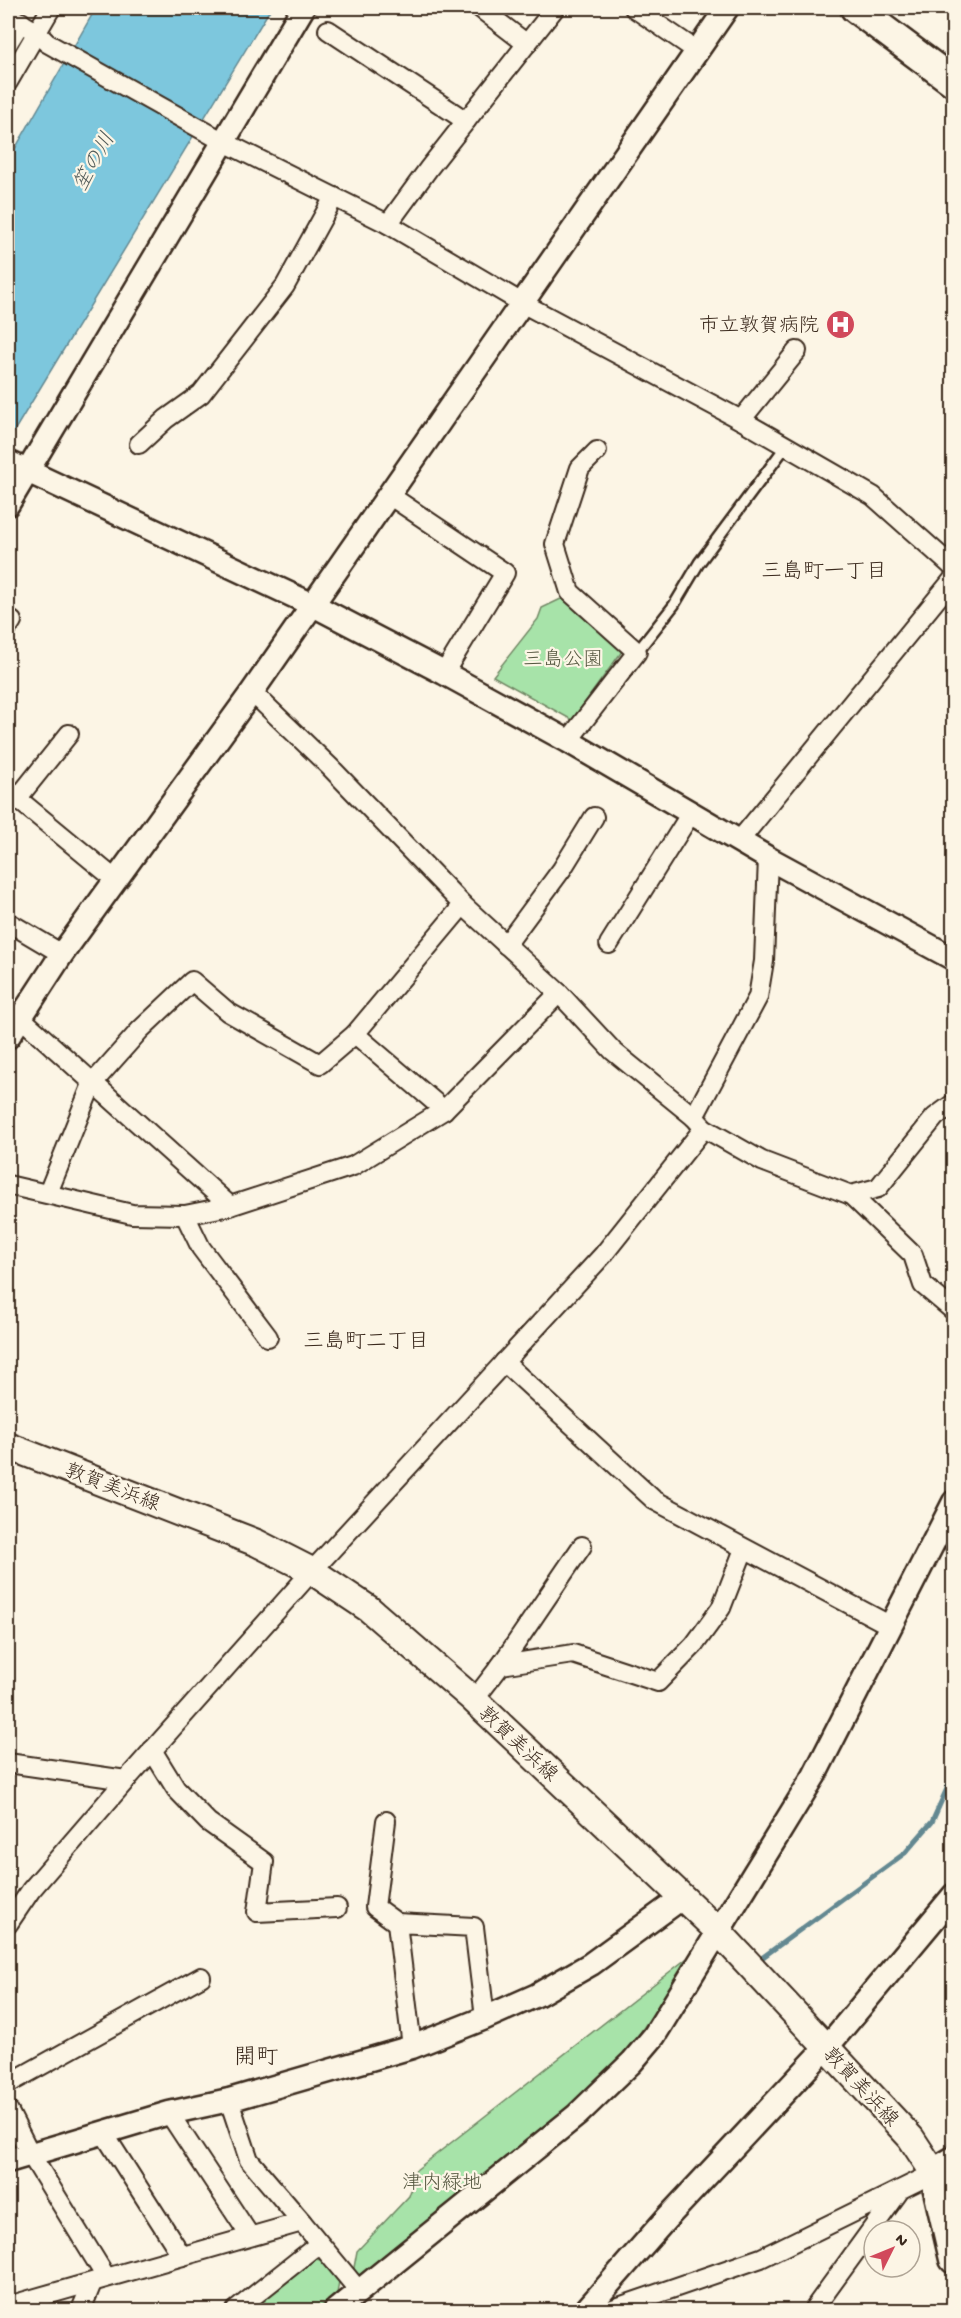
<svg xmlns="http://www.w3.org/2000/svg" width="961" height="2318" font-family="'Gochi Hand','Klee One',sans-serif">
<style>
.green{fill:#a7e3a9;stroke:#718664;stroke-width:1.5}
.water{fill:#7dc7dd;stroke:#638891;stroke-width:1.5}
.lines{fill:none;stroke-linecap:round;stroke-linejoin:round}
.stream{stroke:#638891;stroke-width:5}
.service-casing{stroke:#3b2a1e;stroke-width:14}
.minor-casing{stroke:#3b2a1e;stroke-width:22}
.tertiary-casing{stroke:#3b2a1e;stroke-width:27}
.secondary-casing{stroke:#3b2a1e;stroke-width:30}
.primary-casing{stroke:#3b2a1e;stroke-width:33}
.service{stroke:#fcf5e5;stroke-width:9}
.minor{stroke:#fcf5e5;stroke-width:18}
.tertiary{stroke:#fcf5e5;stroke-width:22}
.secondary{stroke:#fcf5e5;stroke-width:26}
.primary{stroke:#fcf5e5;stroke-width:28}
.labels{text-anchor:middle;stroke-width:4.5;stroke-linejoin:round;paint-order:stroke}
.poi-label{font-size:20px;fill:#3b2a1e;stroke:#fcf5e5;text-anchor:end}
.park-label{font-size:20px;fill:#565841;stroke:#fcf5e5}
.street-label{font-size:20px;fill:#3b2a1e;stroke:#fcf5e5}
.water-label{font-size:21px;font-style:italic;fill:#4f5957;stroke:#fcf5e5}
.neighbourhood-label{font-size:21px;fill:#3b2a1e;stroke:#fcf5e5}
.quarter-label{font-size:22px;fill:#3b2a1e;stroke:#fcf5e5}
</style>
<rect width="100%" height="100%" fill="#fcf5e5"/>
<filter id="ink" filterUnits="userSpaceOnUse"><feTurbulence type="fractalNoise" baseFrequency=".0167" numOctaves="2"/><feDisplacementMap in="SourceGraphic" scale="12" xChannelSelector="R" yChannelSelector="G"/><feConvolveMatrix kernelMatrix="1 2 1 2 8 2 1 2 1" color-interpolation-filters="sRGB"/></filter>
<g filter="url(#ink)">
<!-- green -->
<g class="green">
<polygon points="565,597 579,614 623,650 572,720 493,676 538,619 542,608"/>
<polygon points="686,1959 653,2014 626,2053 575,2102 359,2280 353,2273 357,2251 409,2196 412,2187 411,2174"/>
<polygon points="309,2258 321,2260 339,2281 337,2294 316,2310 244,2310"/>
</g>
<!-- water -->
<polygon class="water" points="96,8 271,8 8,441 8,161"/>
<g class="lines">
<!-- stream -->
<polyline class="stream" points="763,1957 905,1853 932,1822 954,1773"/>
<defs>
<polyline id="service" points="637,652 674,605 699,563 786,446"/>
<g id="minor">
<polyline points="480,8 527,44"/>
<polyline points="634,8 697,51"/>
<polyline points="8,15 36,32 47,43 224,142 388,224 522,303 741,420 873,496 954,568"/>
<polyline points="328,30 466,121"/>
<polyline points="8,43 21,22"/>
<polyline points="8,82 51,8"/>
<polyline points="388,224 429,168 555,8"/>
<polyline points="741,420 797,351"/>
<polyline points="139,444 166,419 201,394 285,286 334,197"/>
<polyline points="389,495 505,573 444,673"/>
<polyline points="8,627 12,621"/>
<polyline points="252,692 331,768 463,905 559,993 613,1051 694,1117 704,1128 762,1161 851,1195 878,1188 935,1117 954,1103"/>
<polyline points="568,741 637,652 570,592 555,544 580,468 597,451"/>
<polyline points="8,791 117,881"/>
<polyline points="17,799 69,734"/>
<polyline points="739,841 954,578"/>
<polyline points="8,922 62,954"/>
<polyline points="609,944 691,813"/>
<polyline points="506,945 562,869 594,817"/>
<polyline points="20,1017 230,1206 353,1166 444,1110 559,993"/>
<polyline points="444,1110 355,1034 463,905"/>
<polyline points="694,1117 758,997 764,961 768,858"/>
<polyline points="8,1185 132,1214 185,1215 230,1206"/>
<polyline points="48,1193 92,1084 140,1030 192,981 228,1012 320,1064 355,1034"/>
<polyline points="851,1195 913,1255 923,1285 954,1311"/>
<polyline points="185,1215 201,1248 268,1337"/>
<polyline points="504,1362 654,1500 891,1626"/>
<polyline points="501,1665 582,1546"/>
<polyline points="474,1700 501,1665 573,1654 658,1682 694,1645 721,1608 744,1549"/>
<polyline points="152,1750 176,1789 208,1822 264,1862 257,1912 337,1908"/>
<polyline points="8,1763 126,1780"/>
<polyline points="386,1821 375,1907 397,1923"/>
<polyline points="8,1924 31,1890 126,1780 312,1571 603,1255 704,1128"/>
<polyline points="412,2047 397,1923 474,1927 485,2018"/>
<polyline points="8,2084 201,1977"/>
<polyline points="8,2110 31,2155 106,2277"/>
<polyline points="169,2113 250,2236"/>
<polyline points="103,2132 182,2256"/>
<polyline points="302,2222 360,2292"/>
<polyline points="8,2306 302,2222 249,2160 229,2100"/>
<polyline points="81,2310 92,2283"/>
<polyline points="236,2310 319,2244"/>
<polyline points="610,2310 761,2258 934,2173"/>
<polyline points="813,2310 898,2193"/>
</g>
<g id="tertiary">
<polyline points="8,462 313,605 444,673 568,741 768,858 954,959"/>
<polyline points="8,504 303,8"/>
<polyline points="8,1037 62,954 252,692 727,8"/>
<polyline points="8,2161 169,2113 229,2100 412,2047 485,2018 537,1995 591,1964 683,1897"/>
<polyline points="336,2310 577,2115 632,2062 654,2036 814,1776 954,1502"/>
<polyline points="586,2310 666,2219 827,2047 954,1895"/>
</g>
<polyline id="secondary" points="8,1446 257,1543 312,1571 369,1609 474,1700 717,1930 911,2138 934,2173"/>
<g id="primary">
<polyline points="855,8 954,82"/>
<polyline points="954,2161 934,2173 954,2259"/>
</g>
</defs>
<!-- service casing -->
<use href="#service" class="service-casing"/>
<!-- minor casing -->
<use href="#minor" class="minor-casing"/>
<!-- tertiary casing -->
<use href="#tertiary" class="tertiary-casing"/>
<!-- secondary casing -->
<use href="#secondary" class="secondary-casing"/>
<!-- primary casing -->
<use href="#primary" class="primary-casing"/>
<!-- service -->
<use href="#service" class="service"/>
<!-- minor -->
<use href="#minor" class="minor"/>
<!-- tertiary -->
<use href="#tertiary" class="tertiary"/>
<!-- secondary -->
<use href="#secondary" class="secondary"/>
<!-- primary -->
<use href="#primary" class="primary"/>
</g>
</g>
<!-- icons -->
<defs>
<symbol id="hospital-disc" viewBox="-11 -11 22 22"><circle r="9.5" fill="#d1495b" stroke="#fcf5e5"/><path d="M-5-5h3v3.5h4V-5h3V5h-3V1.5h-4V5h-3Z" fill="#fff"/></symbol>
</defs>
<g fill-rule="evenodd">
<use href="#hospital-disc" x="824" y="308" width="33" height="33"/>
</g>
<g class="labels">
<!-- poi labels -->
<g class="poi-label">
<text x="819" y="331">市立敦賀病院</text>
</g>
<!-- park labels -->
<g class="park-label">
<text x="563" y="665">三島公園</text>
<text x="442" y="2188">津内緑地</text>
</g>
<!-- street labels -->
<g class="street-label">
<text transform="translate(113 1486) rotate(21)" y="7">敦賀美浜線</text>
<text transform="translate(519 1743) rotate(43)" y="7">敦賀美浜線</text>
<text transform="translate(862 2086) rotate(47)" y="7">敦賀美浜線</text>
</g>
<!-- water labels -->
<g class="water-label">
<text transform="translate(93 161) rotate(-61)" y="7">笙の川</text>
</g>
<!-- neighbourhood labels -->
<g class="neighbourhood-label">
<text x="824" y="577">三島町一丁目</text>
<text x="366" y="1347">三島町二丁目</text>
</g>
<!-- quarter labels -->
<g class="quarter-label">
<text x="256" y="2063">開町</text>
</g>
</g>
<!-- margin -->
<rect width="961" height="2318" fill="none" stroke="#fcf5e5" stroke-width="30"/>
<rect x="15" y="15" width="931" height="2288" fill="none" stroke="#3b2a1e" stroke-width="2" filter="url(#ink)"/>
<!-- north arrow -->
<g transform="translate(892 2249) rotate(47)"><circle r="28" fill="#fcf5e5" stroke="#afa495" stroke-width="1.5"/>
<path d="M0-4.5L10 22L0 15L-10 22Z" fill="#d1495b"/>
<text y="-9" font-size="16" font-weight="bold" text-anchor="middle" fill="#3b2a1e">N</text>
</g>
</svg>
